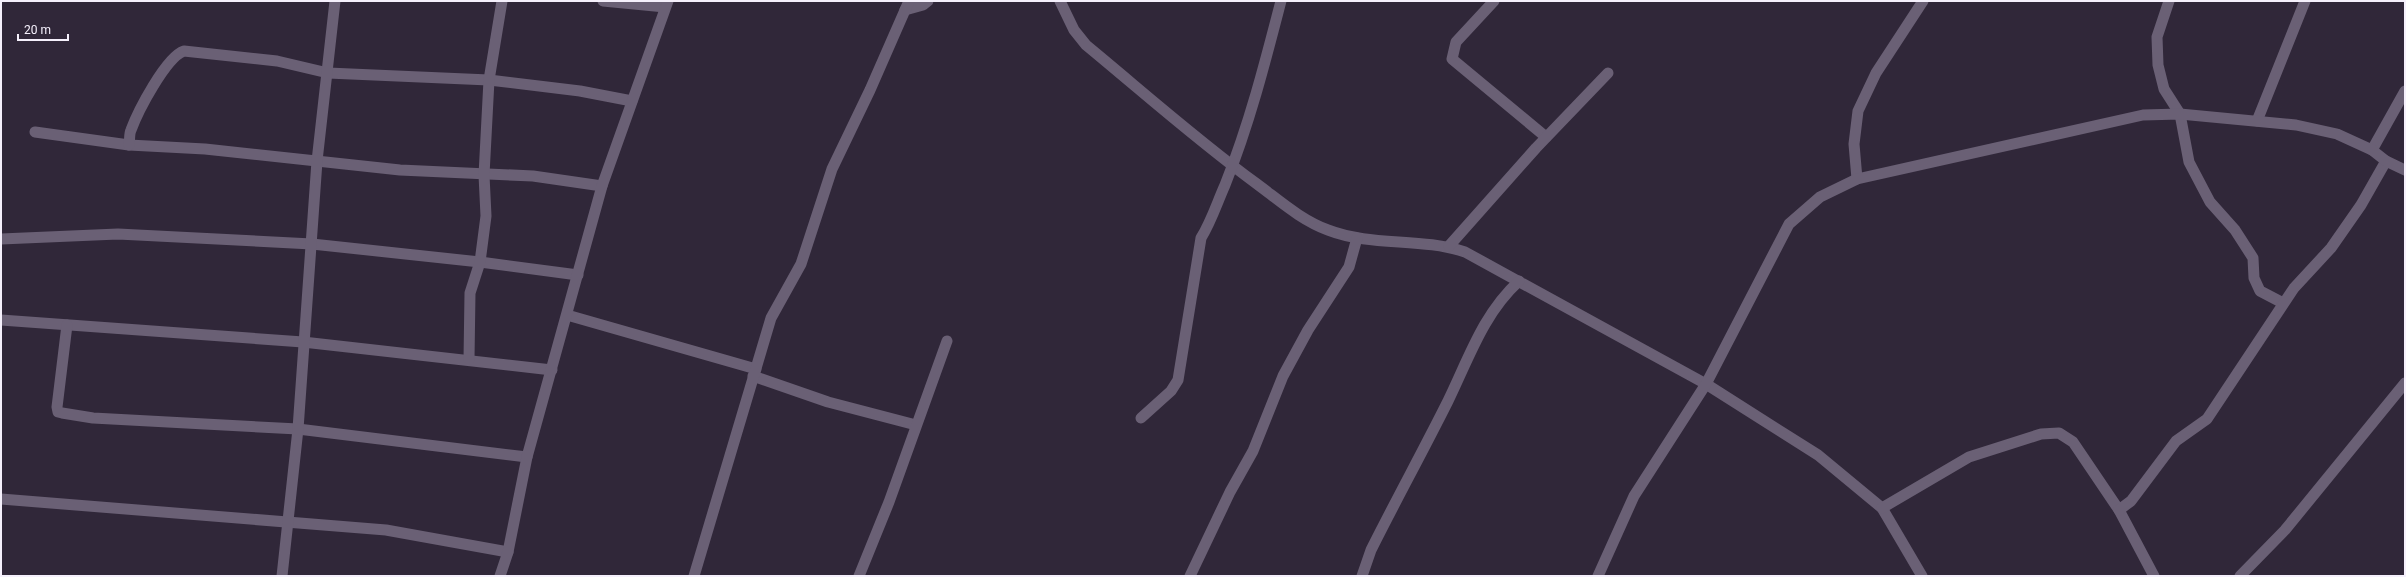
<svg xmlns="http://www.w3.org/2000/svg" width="2406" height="577" font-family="Roboto,sans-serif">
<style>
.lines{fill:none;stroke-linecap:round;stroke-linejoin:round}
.minor{stroke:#6a6075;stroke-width:11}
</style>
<rect width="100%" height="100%" fill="#302739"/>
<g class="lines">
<!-- minor -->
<g class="minor">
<polyline points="603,1 665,7"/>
<path d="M1060 1 1074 30 1086 45C1143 92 1198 141 1257 184 1280 201 1301 220 1328 230 1372 247 1420 237 1465 252L1706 384 1818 455 1882 508 1922 576"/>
<polyline points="1494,1 1456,42 1452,59 1546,137"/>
<polyline points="2169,1 2157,37 2158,65 2164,89 2180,114 2189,162 2210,202 2235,230 2253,258 2254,278 2260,291 2283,303"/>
<polyline points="905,10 923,5 928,1"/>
<polyline points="2257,121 2305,1"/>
<polyline points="35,132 129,145 205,149 400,170 533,176 602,186"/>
<path d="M129 145C130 140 129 134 131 130 138 111 166 57 184 51L277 61 328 73 489 80 580 91 632 101"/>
<polyline points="2372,150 2405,91"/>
<polyline points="1857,179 1854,144 1858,111 1876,73 1923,1"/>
<polyline points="1,239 118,234 312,244 480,262 578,275"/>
<polyline points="1449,246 1536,148 1608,73"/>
<polyline points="567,315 756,369"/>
<polyline points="1,320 303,342 552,370"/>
<polyline points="67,325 57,407 58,412 62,413 93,418 298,429 527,457"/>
<polyline points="469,359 470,293 480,262 486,216 484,175 489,80 502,1"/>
<polyline points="753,376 828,402 916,425"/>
<path d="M1141 418 1171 391 1178 380 1201 238C1211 222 1217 203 1225 185 1249 125 1265 63 1281 1"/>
<polyline points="1,499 386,530 508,552"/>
<polyline points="1882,508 1969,457 2041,434 2059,433 2073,442 2119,510 2154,576"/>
<polyline points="2119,510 2131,501 2176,441 2207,419 2294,288 2331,248 2361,205 2386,161"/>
<polyline points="282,576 298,429 317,161 335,1"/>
<polyline points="500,576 508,552 527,457 602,186 668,1"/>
<polyline points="694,576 771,318 801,264 832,169 870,90 909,1"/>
<polyline points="859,576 889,502 947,341"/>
<polyline points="1190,576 1230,492 1253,451 1283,376 1308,330 1349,267 1357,238"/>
<path d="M1362 576 1371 550C1396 500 1423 451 1448 401 1469 358 1483 314 1519 281"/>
<polyline points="1598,576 1634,496 1706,384 1789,224 1820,197 1857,179 2143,115 2180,114 2296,125 2337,134 2372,150 2386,161 2405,170"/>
<polyline points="2240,576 2285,530 2405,383"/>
</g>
</g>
<!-- border -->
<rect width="2406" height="577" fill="none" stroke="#f5f0fc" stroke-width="4"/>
<!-- scale -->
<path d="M18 34v6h50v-6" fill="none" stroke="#f5f0fc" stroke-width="2"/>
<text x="24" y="34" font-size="12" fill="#f5f0fc" stroke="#302739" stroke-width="3" paint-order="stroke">20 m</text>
</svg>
